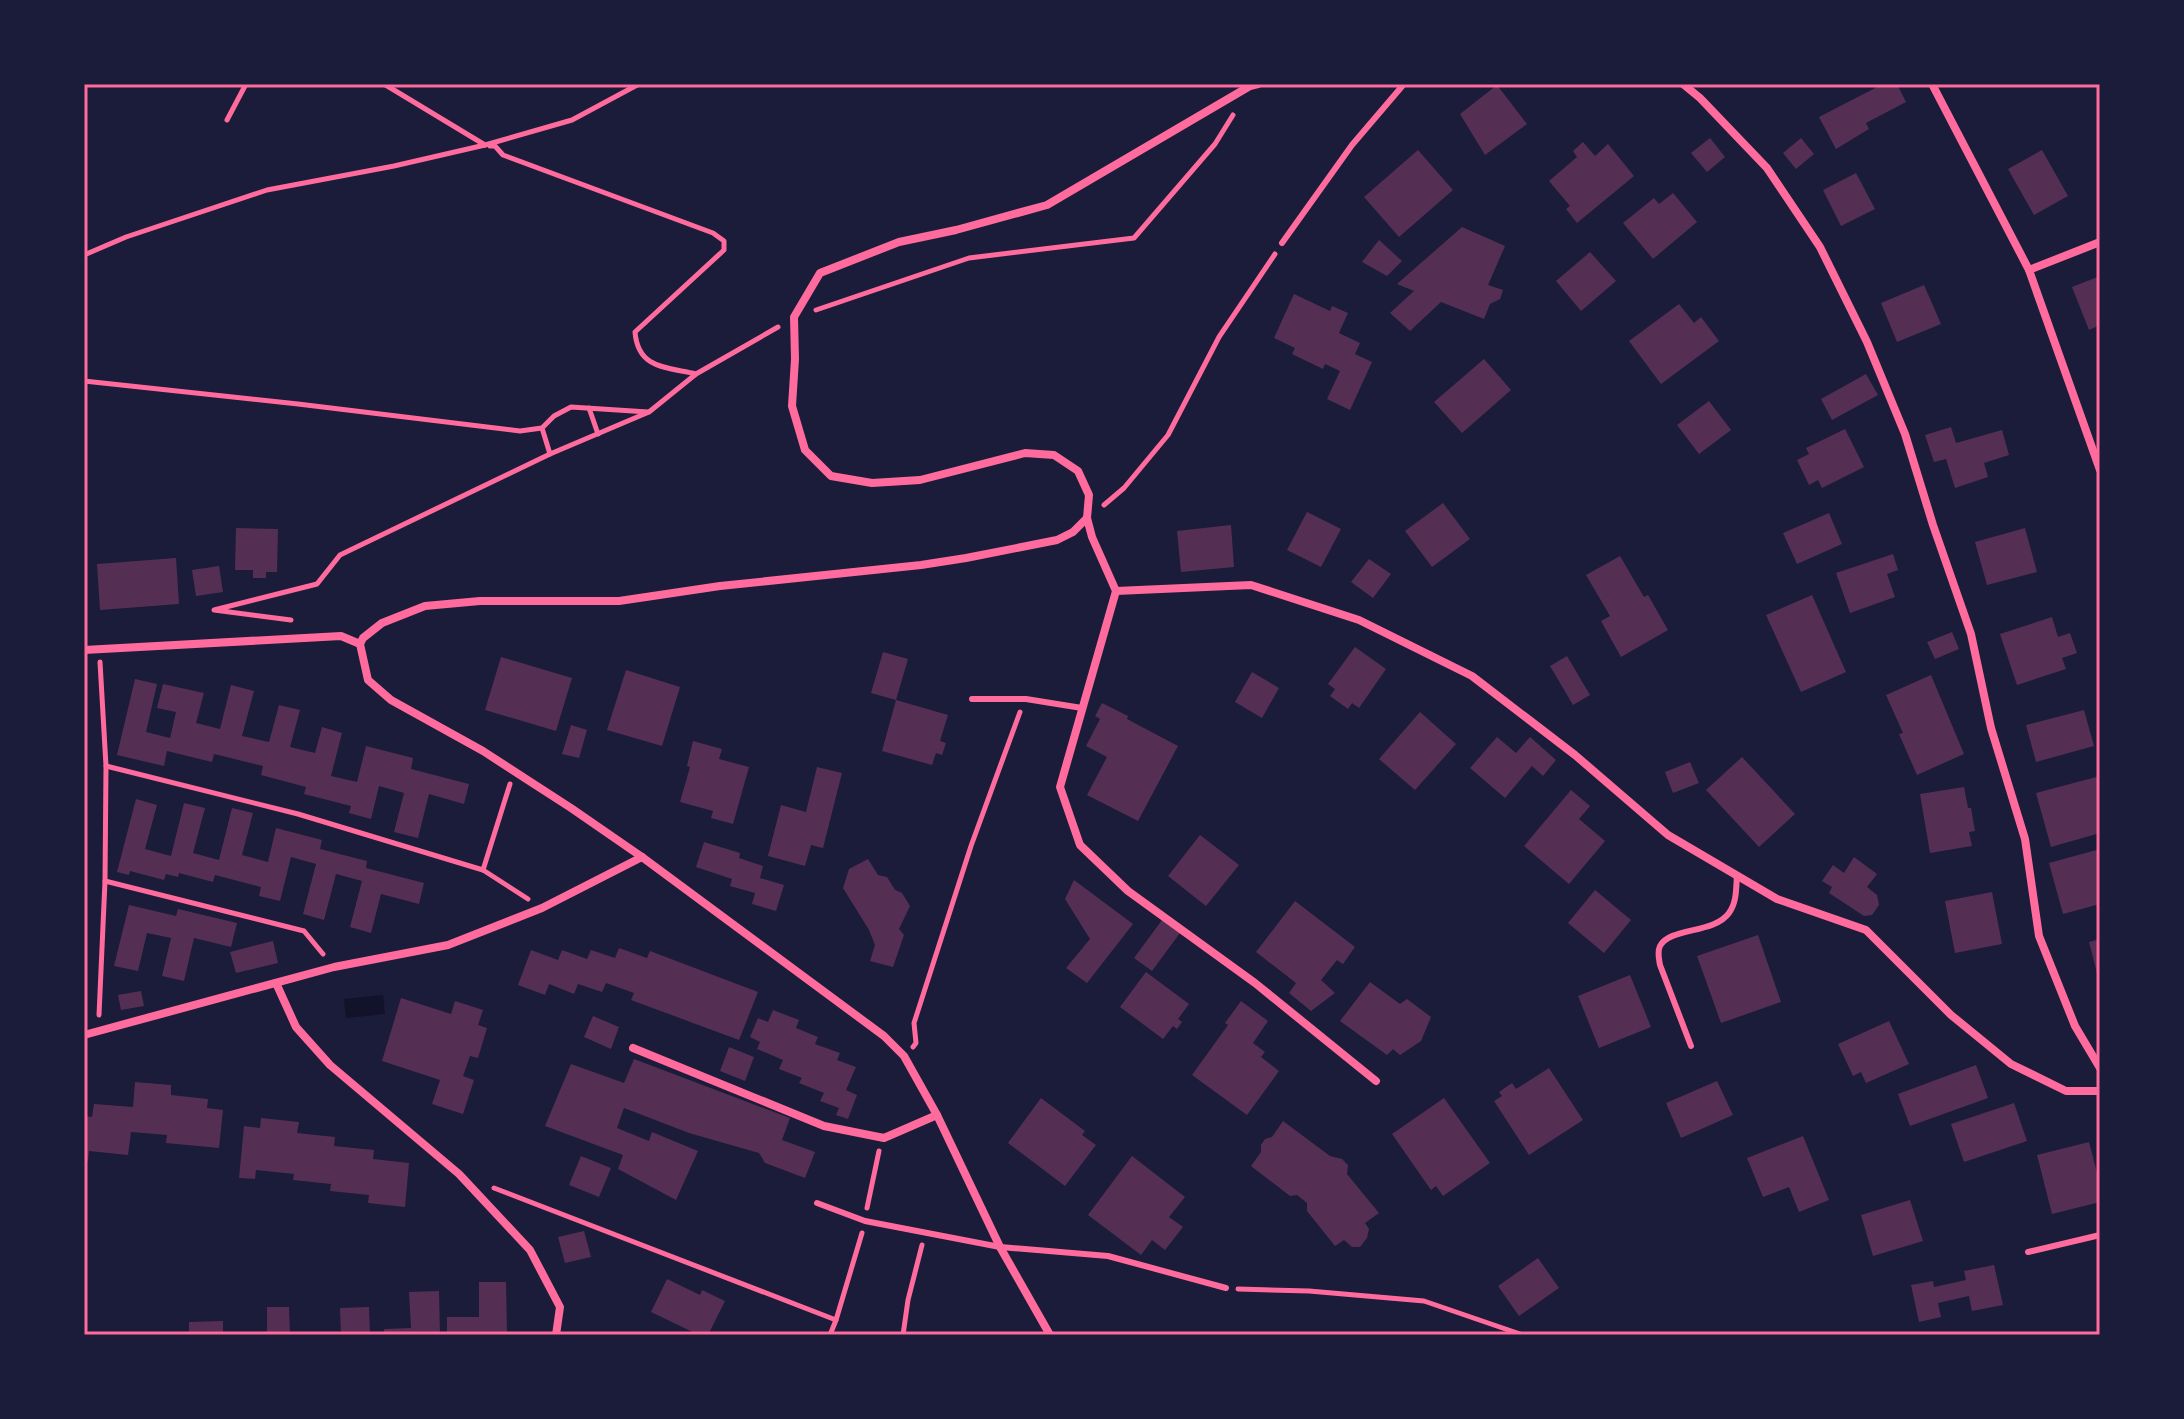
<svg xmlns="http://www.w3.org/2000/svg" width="2184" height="1419" font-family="Lato,sans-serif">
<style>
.water{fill:#12122b}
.building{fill:#542f53}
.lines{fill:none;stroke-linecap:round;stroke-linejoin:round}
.path{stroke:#ff6b9d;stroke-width:5}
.service{stroke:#ff6b9d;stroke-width:6}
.minor{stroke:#ff6b9d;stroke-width:8}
.neatline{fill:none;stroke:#ff6b9d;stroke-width:3}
</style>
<rect width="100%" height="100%" fill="#1b1b3a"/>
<!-- water -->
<polygon class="water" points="383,995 385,1014 346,1018 344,999"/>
<!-- building -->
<g class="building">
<polygon points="1883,84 1897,84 1906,102 1866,123 1869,129 1836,149 1819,117"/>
<polygon points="1497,85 1527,124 1485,155 1460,114"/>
<polygon points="1710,138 1725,157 1707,172 1691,153"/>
<polygon points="1801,138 1814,154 1796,169 1783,153"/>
<polygon points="1583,142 1595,156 1608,144 1634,176 1577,223 1566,209 1570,206 1549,181 1577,157 1573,151"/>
<polygon points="1418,150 1453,190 1399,237 1364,197"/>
<polygon points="2042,150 2068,196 2034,215 2008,169"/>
<polygon points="1856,173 1875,209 1841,226 1823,190"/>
<polygon points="1673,193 1697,222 1653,259 1623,223 1654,198 1659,204"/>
<polygon points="1462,227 1505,246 1488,285 1503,290 1500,299 1490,304 1484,319 1441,302 1410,331 1390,313 1414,291 1397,284"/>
<polygon points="1379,240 1402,261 1387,276 1362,262"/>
<polygon points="1590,252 1616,281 1581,311 1556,281"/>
<polygon points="2100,276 2100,325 2089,330 2072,287"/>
<polygon points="1924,285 1941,324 1897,342 1881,303"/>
<polygon points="1294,294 1330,311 1332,306 1348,313 1339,333 1360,343 1355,354 1372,362 1350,410 1327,399 1340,371 1325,364 1323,369 1292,354 1295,348 1274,338"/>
<polygon points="1679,304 1694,323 1701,317 1719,341 1661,384 1629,341"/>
<polygon points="1484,359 1511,390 1462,433 1434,402"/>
<polygon points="1866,374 1878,395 1832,420 1821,399"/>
<polygon points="1709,401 1731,430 1699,454 1677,425"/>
<polygon points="1951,427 1956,443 2002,430 2009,455 1984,463 1988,477 1955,488 1946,459 1934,462 1925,435"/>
<polygon points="1845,429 1864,467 1822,488 1818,480 1809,485 1797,460 1809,454 1806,448"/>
<polygon points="1443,503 1470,539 1432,567 1405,531"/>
<polygon points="1307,512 1341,529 1321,567 1287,550"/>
<polygon points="1829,513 1842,544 1797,564 1783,533"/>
<polygon points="1231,525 1234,567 1181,572 1177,531"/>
<polygon points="236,528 278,529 277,572 266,572 266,578 253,578 253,570 235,570"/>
<polygon points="2025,528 2037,572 1987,585 1975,542"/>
<polygon points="1893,554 1898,570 1887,574 1895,597 1850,613 1836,573"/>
<polygon points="1620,556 1644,597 1648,595 1668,630 1621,657 1601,621 1610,616 1586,575"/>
<polygon points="176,558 179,604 100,610 97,564"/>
<polygon points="1369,559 1391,574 1373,598 1351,582"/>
<polygon points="219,566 223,592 196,596 192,570"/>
<polygon points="1812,595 1846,672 1801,692 1766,615"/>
<polygon points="2052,617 2058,637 2070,633 2077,653 2062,658 2066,669 2017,685 2000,634"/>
<polygon points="1952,632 1959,649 1935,659 1927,642"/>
<polygon points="1355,647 1386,669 1359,708 1352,703 1348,709 1330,696 1335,689 1328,684"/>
<polygon points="883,652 908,659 896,700 871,693"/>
<polygon points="1567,656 1590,695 1573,705 1550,666"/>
<polygon points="501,657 572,678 556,731 485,710"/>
<polygon points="626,670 680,687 662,746 607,730"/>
<polygon points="1252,672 1279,688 1262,718 1235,702"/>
<polygon points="1931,675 1964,754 1917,775 1899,734 1903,733 1886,695"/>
<polygon points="135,679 157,684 146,732 170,738 176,712 157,708 163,684 204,693 196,723 220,729 231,685 254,691 242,736 269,742 279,705 300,710 290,747 315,753 322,727 342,733 331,776 357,782 366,746 413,758 411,769 469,784 464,804 429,794 418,838 394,832 404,793 379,786 371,819 349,813 351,806 304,794 306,787 261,775 263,766 214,754 212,762 167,751 164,766 117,755"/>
<polygon points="896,700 948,715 940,741 946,743 942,755 936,753 932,765 882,751"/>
<polygon points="1102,703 1128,716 1127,719 1178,746 1138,821 1087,795 1107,757 1086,746 1100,719 1095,716"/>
<polygon points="2084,710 2094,746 2036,762 2026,725"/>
<polygon points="1420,712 1456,744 1415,790 1379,759"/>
<polygon points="571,725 587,730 579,758 562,754"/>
<polygon points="1497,737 1516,753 1530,737 1556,760 1543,776 1532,766 1505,798 1470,768"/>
<polygon points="693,741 722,749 719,759 749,767 733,824 711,818 713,811 680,802 690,767 687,766"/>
<polygon points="1742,757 1795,814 1759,847 1706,790"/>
<polygon points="1690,762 1699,783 1673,793 1665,772"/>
<polygon points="817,767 842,773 823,848 811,845 805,866 768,856 781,805 806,812"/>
<polygon points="2100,776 2100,833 2051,847 2036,793"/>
<polygon points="1964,787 1968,808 1971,808 1975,831 1969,832 1972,846 1930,853 1920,794"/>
<polygon points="1571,790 1590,806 1579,819 1605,841 1569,884 1524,846"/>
<polygon points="136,799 157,805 145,849 171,856 184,803 205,808 193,853 219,860 232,808 253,813 242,855 268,862 276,828 322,840 320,849 367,861 366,868 424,883 419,904 381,894 371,933 350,927 362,881 336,874 324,920 303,914 316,864 291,857 280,901 259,896 261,887 215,875 213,882 179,873 178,877 166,874 164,880 130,871 129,875 117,872"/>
<polygon points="1200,835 1239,865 1206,906 1168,876"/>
<polygon points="704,842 740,853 739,858 763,866 760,878 784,885 776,911 752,904 755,893 730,886 732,879 696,867"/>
<polygon points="2100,849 2100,904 2063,914 2049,863"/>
<polygon points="1854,857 1877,874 1867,887 1877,895 1879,905 1872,915 1864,916 1829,893 1832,887 1822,881 1833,865 1844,873"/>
<polygon points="868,859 878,875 887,877 895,890 902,893 910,906 899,929 904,935 893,967 870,961 875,945 869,930 843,888 849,869"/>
<polygon points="1074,880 1133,924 1087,983 1066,968 1090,939 1065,899"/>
<polygon points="1595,890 1631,920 1604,953 1568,923"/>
<polygon points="1992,892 2002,944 1955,953 1945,901"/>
<polygon points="1295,901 1355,947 1343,964 1337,960 1321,980 1335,993 1311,1011 1289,993 1296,983 1256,952"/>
<polygon points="129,905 176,916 178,909 237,923 231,947 194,938 184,981 162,976 171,938 147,933 138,971 114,966"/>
<polygon points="1162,920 1180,933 1152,971 1134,958"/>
<polygon points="1758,935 1781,1002 1721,1023 1697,956"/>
<polygon points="2100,939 2100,981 2099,981 2089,942"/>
<polygon points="273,941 278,963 236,973 230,952"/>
<polygon points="619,948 647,958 650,951 758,992 739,1040 631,1000 634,993 606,983 602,992 578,984 574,994 549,984 545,995 518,985 531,950 558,960 562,950 587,959 591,950 615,958"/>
<polygon points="1146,972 1189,1004 1178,1019 1182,1022 1177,1029 1173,1026 1163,1039 1120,1007"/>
<polygon points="1630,975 1651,1027 1599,1048 1578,996"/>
<polygon points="1370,982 1400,1004 1407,999 1431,1017 1421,1041 1400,1055 1393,1049 1387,1055 1340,1021"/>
<polygon points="141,991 144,1006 121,1010 118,995"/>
<polygon points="401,998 451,1014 455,1001 483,1010 478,1025 487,1028 478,1058 470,1056 463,1076 474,1080 463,1114 432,1104 440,1080 382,1061"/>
<polygon points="1241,1001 1268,1021 1253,1043 1265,1052 1261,1057 1279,1071 1247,1115 1192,1075 1228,1025 1225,1023"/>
<polygon points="773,1010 799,1020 796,1028 818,1037 815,1044 840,1053 837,1060 856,1067 846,1090 857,1095 848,1119 836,1115 839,1108 820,1101 824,1093 799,1083 802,1078 779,1069 783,1060 757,1049 760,1042 750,1037 758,1018 768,1022"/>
<polygon points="593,1016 619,1027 611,1049 584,1037"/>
<polygon points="1889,1021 1909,1064 1866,1083 1861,1072 1853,1076 1838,1044"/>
<polygon points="729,1047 754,1057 745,1081 720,1071"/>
<polygon points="634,1059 790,1118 782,1140 815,1152 805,1178 765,1163 759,1153 689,1133 624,1108 617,1128 649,1141 652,1132 698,1151 676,1200 618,1169 623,1155 545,1126 571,1064 624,1083"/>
<polygon points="1976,1065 1988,1098 1910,1126 1898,1094"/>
<polygon points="1549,1068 1583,1120 1529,1155 1494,1101 1502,1096 1499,1092 1512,1083 1516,1089"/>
<polygon points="1717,1081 1733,1115 1681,1138 1666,1103"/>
<polygon points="135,1082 171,1085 171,1095 208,1099 207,1108 223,1110 219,1148 166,1143 167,1135 131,1132 128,1155 89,1151 88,1161 84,1161 84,1116 92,1117 94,1104 133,1107"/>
<polygon points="1041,1098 1085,1131 1082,1135 1096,1145 1065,1186 1008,1143"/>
<polygon points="1444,1098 1490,1163 1443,1196 1436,1186 1431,1190 1392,1134"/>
<polygon points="2014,1103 2027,1141 1964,1162 1951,1124"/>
<polygon points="261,1118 299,1122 297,1133 335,1137 334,1146 374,1150 373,1159 409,1163 405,1207 368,1203 369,1195 330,1191 331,1184 293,1180 294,1174 256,1170 255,1179 239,1178 244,1126 260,1128"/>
<polygon points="1283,1121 1330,1156 1342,1159 1348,1165 1347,1174 1379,1213 1365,1223 1369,1229 1367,1238 1360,1247 1352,1247 1344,1240 1335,1246 1307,1211 1307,1203 1297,1195 1290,1196 1251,1166 1261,1152 1261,1145 1265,1139 1272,1137"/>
<polygon points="1803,1136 1829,1200 1799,1212 1789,1187 1763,1197 1747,1158"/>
<polygon points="2089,1142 2100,1184 2100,1202 2052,1214 2037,1155"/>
<polygon points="581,1156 611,1168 599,1197 569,1185"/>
<polygon points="1132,1156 1185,1197 1169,1217 1183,1227 1165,1250 1152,1240 1141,1255 1088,1215"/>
<polygon points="1910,1200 1923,1241 1873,1256 1861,1215"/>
<polygon points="584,1231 591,1257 565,1263 558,1237"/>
<polygon points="1538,1258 1559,1288 1519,1316 1498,1286"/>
<polygon points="1994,1265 2003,1305 1972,1311 1969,1296 1938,1303 1941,1317 1919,1322 1911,1285 1933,1281 1934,1287 1966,1280 1964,1271"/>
<polygon points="667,1279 700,1295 702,1290 725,1301 708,1335 699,1335 651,1312"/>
<polygon points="479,1282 506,1282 507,1335 447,1335 447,1317 479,1317"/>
<polygon points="439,1291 440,1335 384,1335 384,1329 411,1328 409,1292"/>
<polygon points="267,1307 289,1307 290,1335 267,1335"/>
<polygon points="369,1307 370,1335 341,1335 340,1308"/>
<polygon points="223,1321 223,1335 189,1335 189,1322"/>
</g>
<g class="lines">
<!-- path -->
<g class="path">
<polyline points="384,84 485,145"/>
<polyline points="227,120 246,84"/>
<path d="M490 146H495L503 155 713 233 724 241V250L635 332C638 369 666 367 696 374"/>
<polyline points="84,255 126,237 267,190 394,166 485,145 572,120 639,84"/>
<polyline points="816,310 969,258 1134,238 1215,144 1233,115"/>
<polyline points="84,381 298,404 520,431 542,428 554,416 571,407 648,412"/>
<polyline points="589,408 598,434"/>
<polyline points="542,428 550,454"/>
<polyline points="1104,505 1124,488 1168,435 1219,337 1275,254"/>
<polyline points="291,620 214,610 317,584 340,555 550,454 649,412 696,374 778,327"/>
<polyline points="106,766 298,814 483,870 528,899"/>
<polyline points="483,870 510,784"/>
<polyline points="105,881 304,931 323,954"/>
<polyline points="99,1015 105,881 106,766 100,662"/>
<polyline points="913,1047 916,1043 914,1023 971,846 1020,712"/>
<polyline points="494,1188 836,1320"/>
<polyline points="867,1208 879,1151"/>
<polyline points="1238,1289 1309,1291 1424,1301 1523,1335"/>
<polyline points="830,1335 836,1320 862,1233"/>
<polyline points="903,1335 908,1300 922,1245"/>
</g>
<!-- service -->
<g class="service">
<polyline points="1282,243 1352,145 1404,84"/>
<polyline points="972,699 1026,699 1082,708"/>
<path d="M1691 1046 1660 965C1659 959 1657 952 1660 946 1670 927 1714 934 1729 913 1737 902 1736 888 1737 875"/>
<polyline points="817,1203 865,1221 1000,1247 1108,1256 1226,1288"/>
<polyline points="2028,1252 2100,1235"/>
</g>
<!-- minor -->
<g class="minor">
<polyline points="1683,84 1700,98 1767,168 1820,247 1867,342 1905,434 1933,525 1971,634 1991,728 2025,839 2039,936 2075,1026 2100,1068"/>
<polyline points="1932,84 2029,270 2100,470"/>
<polyline points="2029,270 2100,242"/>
<polyline points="1087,518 1092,537 1116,591 1060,787 1080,845 1128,891 1255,983 1376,1081"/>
<polyline points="1116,591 1251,585 1359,620 1472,676 1575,755 1668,835 1777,899 1866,930 1951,1015 2011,1064 2066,1091 2100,1091"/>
<polyline points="84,650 341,636 360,644"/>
<polyline points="276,983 296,1027 330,1065 459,1174 530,1250 560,1307 556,1335"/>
<polyline points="84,1035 334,967 448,945 542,908 642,857"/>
<polyline points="633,1048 824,1126 884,1138 937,1115"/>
<polyline points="1050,1335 1000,1247 937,1115 904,1056 884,1036 642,857 571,808 483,751 391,700 368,680 360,644 363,638 382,623 425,606 480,601 619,601 720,586 921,565 966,558 1057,540 1073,532 1087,518 1089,495 1078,471 1054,455 1025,453 920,480 872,483 831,476 805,450 792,406 795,359 794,317 820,273 899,242 956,230 1047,205 1250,86 1258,84"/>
</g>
</g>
<!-- border -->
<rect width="2184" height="1419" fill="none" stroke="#1b1b3a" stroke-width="172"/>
<rect x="86" y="86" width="2012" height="1247" class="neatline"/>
</svg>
